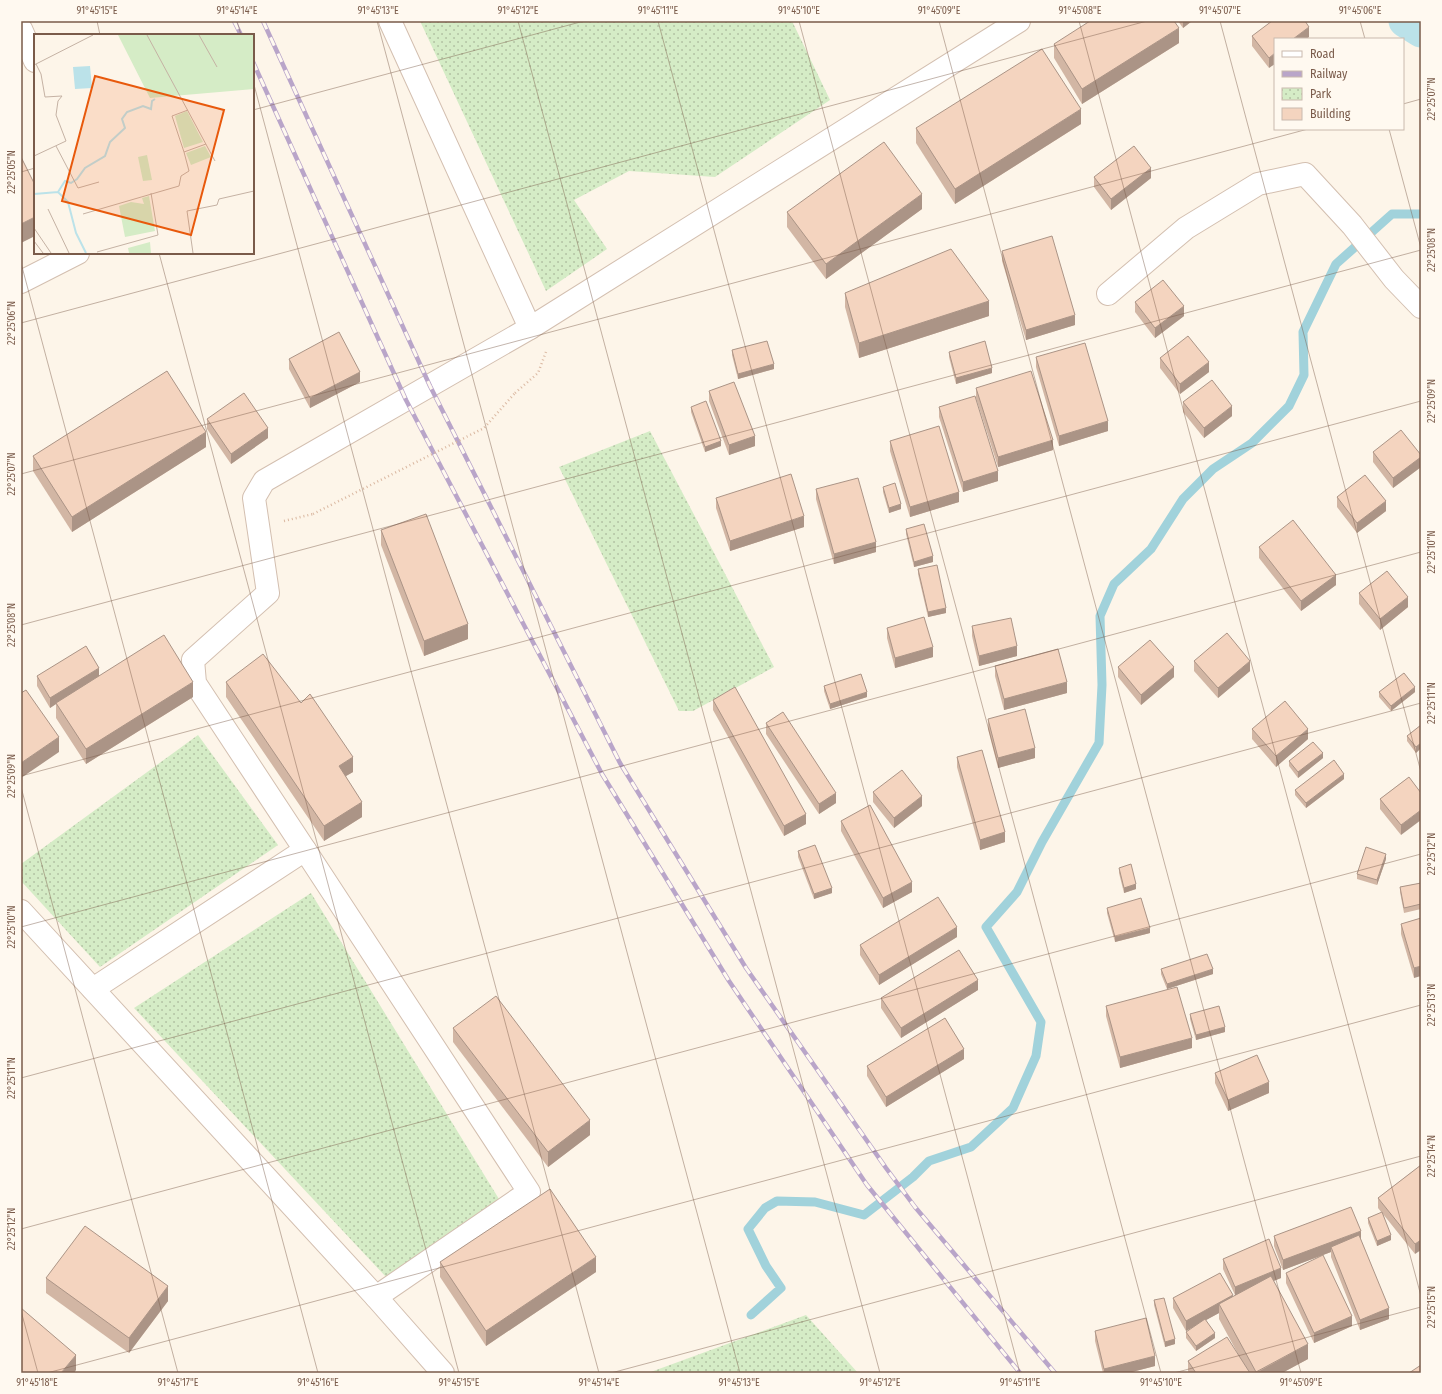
<svg xmlns="http://www.w3.org/2000/svg" width="1442" height="1394" font-family="'Fira Sans Condensed',sans-serif">
<style>
.park{fill:url(#park-dots)}
.lines{fill:none;stroke-linecap:round;stroke-linejoin:round}
.stream{stroke:#a1d2db;stroke-width:9}
.canal{stroke:#bbe2e9;stroke-width:33}
.minor-casing{stroke:#d3bfb0;stroke-width:24}
.path{stroke:#dab8a1;stroke-width:2.5;stroke-dasharray:1 3;stroke-linecap:butt}
.minor{stroke:#fff;stroke-width:22}
.rail-casing{stroke:#b9a5c9;stroke-width:4.5}
.rail{stroke:#fff9f0;stroke-width:3;stroke-dasharray:9;stroke-linecap:butt}
.path-bridge{stroke:#dab8a1;stroke-width:2.5;stroke-dasharray:1 3;stroke-linecap:butt}
.wall{fill:#d2b6a4}
.shaded-wall{fill:#ab9486}
.building{fill:#f4d4bf;stroke:#ab9486}
.ticks{fill:none;stroke:#7a5b4a;stroke-width:1;stroke-opacity:0.45}
.inset-river{fill:none;stroke:#bbe2e9;stroke-width:2}
.inset-road{fill:none;stroke:#c5b2a4;stroke-width:1}
.view{fill:#e8590c;fill-opacity:0.15;stroke:#e8590c;stroke-width:2}
.inset-edge{fill:none;stroke:#7a5b4a;stroke-width:2}
.neatline{fill:none;stroke:#7a5b4a;stroke-width:1.5}
.ticks-label{font-size:10px;text-anchor:middle;fill:#7a5b4a}
</style>
<defs>
<pattern id="park-dots" width="8" height="8" patternUnits="userSpaceOnUse"><rect width="8" height="8" fill="#d5ecc6"/><path d="M2 2h.1M6 6h.1" fill="none" stroke="#b2c2a3" stroke-width="1.8" stroke-linecap="round"/></pattern>
</defs>
<rect width="100%" height="100%" fill="#fdf5e9"/>
<!-- park -->
<g class="park">
<polygon points="420,21 792,21 830,100 715,177 629,171 574,200 607,249 546,291"/>
<polygon points="650,431 774,667 693,711 679,711 559,467"/>
<polygon points="198,735 278,845 100,967 21,881 21,864"/>
<polygon points="311,893 499,1199 387,1278 134,1008"/>
<polygon points="806,1315 858,1373 648,1373"/>
</g>
<g class="lines">
<!-- stream -->
<polyline class="stream" points="751,1315 781,1288 766,1266 748,1229 765,1208 777,1201 815,1202 864,1215 913,1177 929,1161 971,1147 1013,1108 1036,1056 1041,1022 986,927 1017,892 1042,842 1099,743 1102,685 1100,616 1114,584 1151,549 1183,499 1213,469 1252,443 1289,406 1304,375 1303,332 1336,264 1392,214 1421,214"/>
<!-- canal -->
<polyline class="canal" points="1405,21 1421,31"/>
<defs>
<g id="minor">
<polyline points="390,21 530,328"/>
<polyline points="21,29 35,61"/>
<polyline points="21,282 78,253"/>
<polyline points="1108,294 1186,228 1258,184 1305,174 1352,225 1394,279 1421,307"/>
<polyline points="305,850 529,1192 376,1297"/>
<polyline points="21,911 376,1297 443,1373"/>
<polyline points="93,989 305,850 195,683 193,660 268,593 254,498 264,481 530,328 1019,21"/>
</g>
</defs>
<!-- minor casing -->
<use href="#minor" class="minor-casing"/>
<!-- path -->
<g class="path">
<polyline points="515,393 538,373 546,352"/>
<polyline points="284,521 313,514"/>
</g>
<!-- minor -->
<use href="#minor" class="minor"/>
<defs>
<g id="rail">
<polyline points="234,21 241,35"/>
<polyline points="263,21 430,386 620,763 746,968 886,1168 915,1207 1055,1373"/>
<polyline points="253,62 406,400 602,774 729,981 867,1185 1020,1373"/>
</g>
</defs>
<!-- rail casing -->
<use href="#rail" class="rail-casing"/>
<!-- rail -->
<use href="#rail" class="rail"/>
<!-- path-bridge -->
<polyline class="path-bridge" points="313,514 484,428 515,393"/>
</g>
<!-- wall -->
<g class="wall">
<polygon points="1178,21 1192,21 1183,28"/>
<polygon points="1252,36 1309,37 1306,39 1275,39 1269,68 1252,46"/>
<polygon points="1179,43 1082,104 1054,58 1054,44"/>
<polygon points="1081,124 955,204 916,143 916,128"/>
<polygon points="1094,177 1151,178 1111,210 1094,187"/>
<polygon points="922,209 826,279 787,227 787,212"/>
<polygon points="1002,251 1075,325 1026,340 1002,261"/>
<polygon points="845,293 989,316 859,358 845,307"/>
<polygon points="1135,302 1184,316 1155,338 1135,312"/>
<polygon points="732,350 774,369 738,379 732,355"/>
<polygon points="949,352 992,373 956,384 949,357"/>
<polygon points="1036,357 1108,431 1059,446 1036,367"/>
<polygon points="1160,358 1209,372 1180,394 1160,368"/>
<polygon points="289,359 360,382 310,408 289,369"/>
<polygon points="976,388 1053,450 998,467 976,398"/>
<polygon points="709,391 755,446 729,455 709,401"/>
<polygon points="1183,402 1232,416 1204,438 1183,412"/>
<polygon points="691,407 721,446 705,452 691,412"/>
<polygon points="939,407 998,481 963,492 939,417"/>
<polygon points="207,419 268,438 231,464 207,429"/>
<polygon points="890,441 959,502 910,517 890,451"/>
<polygon points="206,447 72,532 33,471 33,456"/>
<polygon points="1373,452 1421,455 1421,467 1393,488 1373,462"/>
<polygon points="883,487 901,509 889,513 883,492"/>
<polygon points="816,489 876,552 834,564 816,499"/>
<polygon points="1337,497 1386,511 1357,533 1337,507"/>
<polygon points="716,498 804,527 730,551 716,508"/>
<polygon points="906,529 933,562 914,567 906,534"/>
<polygon points="381,530 468,639 424,656 381,545"/>
<polygon points="1259,547 1336,585 1301,611 1259,558"/>
<polygon points="918,569 946,613 928,617 918,574"/>
<polygon points="1359,593 1408,607 1380,630 1359,604"/>
<polygon points="972,626 1017,656 979,666 972,636"/>
<polygon points="887,628 933,657 895,668 887,638"/>
<polygon points="1194,661 1250,671 1218,698 1194,671"/>
<polygon points="995,666 1067,693 1004,710 995,676"/>
<polygon points="1118,667 1174,677 1141,705 1118,677"/>
<polygon points="37,676 99,676 193,697 86,764 56,718 56,704 50,708 37,686"/>
<polygon points="226,682 301,703 353,772 346,776 362,817 324,841 226,697"/>
<polygon points="824,686 867,697 830,709 824,691"/>
<polygon points="1379,692 1415,692 1391,711 1379,697"/>
<polygon points="713,700 806,824 784,836 713,710"/>
<polygon points="988,719 1035,758 998,768 988,729"/>
<polygon points="766,723 836,803 819,814 766,734"/>
<polygon points="1421,725 1421,748 1416,753 1407,741 1407,736"/>
<polygon points="1252,729 1308,739 1276,767 1252,739"/>
<polygon points="957,757 1005,842 980,850 957,767"/>
<polygon points="1323,758 1298,778 1289,766 1289,761"/>
<polygon points="1409,777 1401,835 1380,809 1380,799"/>
<polygon points="1344,779 1306,808 1295,795 1295,790"/>
<polygon points="873,792 922,806 894,828 873,802"/>
<polygon points="841,821 912,892 883,908 841,831"/>
<polygon points="798,851 832,893 814,899 798,857"/>
<polygon points="1386,859 1377,885 1357,879 1357,874"/>
<polygon points="1119,868 1136,889 1124,893 1119,873"/>
<polygon points="1421,883 1421,909 1404,913 1400,892 1400,887"/>
<polygon points="1107,908 1150,933 1115,942 1107,913"/>
<polygon points="1421,918 1414,978 1401,934 1401,924"/>
<polygon points="957,937 879,985 860,955 860,945"/>
<polygon points="1161,969 1213,974 1167,989 1161,974"/>
<polygon points="978,990 901,1038 881,1008 881,998"/>
<polygon points="1106,1006 1192,1048 1120,1068 1106,1016"/>
<polygon points="1190,1014 1225,1032 1196,1040 1190,1019"/>
<polygon points="453,1028 590,1135 548,1167 453,1042"/>
<polygon points="964,1059 886,1107 867,1076 867,1066"/>
<polygon points="1215,1073 1269,1093 1228,1111 1215,1083"/>
<polygon points="1421,1165 1415,1254 1383,1214 1391,1240 1377,1246 1368,1223 1368,1218 1382,1213 1378,1208 1378,1198"/>
<polygon points="1274,1236 1361,1240 1389,1319 1360,1330 1331,1257 1331,1252 1283,1270 1274,1246"/>
<polygon points="1223,1259 1281,1278 1273,1281 1308,1359 1282,1373 1189,1373 1188,1371 1188,1361 1238,1354 1219,1319 1219,1313 1206,1320 1215,1338 1196,1351 1186,1338 1186,1332 1196,1325 1186,1331 1173,1308 1173,1298 1233,1297 1235,1295 1223,1269"/>
<polygon points="440,1262 596,1272 486,1346 440,1277"/>
<polygon points="1286,1273 1352,1326 1314,1343 1286,1283"/>
<polygon points="46,1278 168,1301 129,1353 46,1293"/>
<polygon points="1154,1300 1175,1344 1165,1347 1154,1305"/>
<polygon points="1095,1331 1155,1366 1128,1373 1103,1373 1095,1341"/>
</g>
<!-- shaded-wall -->
<g class="shaded-wall">
<polygon points="1183,21 1192,21 1183,28"/>
<polygon points="1309,27 1309,37 1306,39 1293,39"/>
<polygon points="1179,28 1179,43 1082,104 1082,89"/>
<polygon points="1275,53 1275,64 1269,68 1269,58"/>
<polygon points="1081,109 1081,124 955,204 955,189"/>
<polygon points="1151,168 1151,178 1111,210 1111,199"/>
<polygon points="922,194 922,209 826,279 826,264"/>
<polygon points="35,217 35,236 21,243 21,224"/>
<polygon points="989,301 989,316 859,358 859,343"/>
<polygon points="1184,306 1184,316 1155,338 1155,328"/>
<polygon points="1075,315 1075,325 1026,340 1026,330"/>
<polygon points="1209,362 1209,372 1180,394 1180,384"/>
<polygon points="774,364 774,369 738,379 738,374"/>
<polygon points="992,368 992,373 956,384 956,378"/>
<polygon points="360,372 360,382 310,408 310,398"/>
<polygon points="1232,406 1232,416 1204,438 1204,428"/>
<polygon points="1108,421 1108,431 1059,446 1059,436"/>
<polygon points="268,428 268,438 231,464 231,454"/>
<polygon points="206,432 206,447 72,532 72,517"/>
<polygon points="755,436 755,446 729,455 729,445"/>
<polygon points="1053,440 1053,450 998,467 998,457"/>
<polygon points="721,441 721,446 705,452 705,447"/>
<polygon points="1421,457 1421,467 1393,488 1393,478"/>
<polygon points="998,471 998,481 963,492 963,482"/>
<polygon points="959,492 959,502 910,517 910,507"/>
<polygon points="1386,501 1386,511 1357,533 1357,523"/>
<polygon points="901,504 901,509 889,513 889,508"/>
<polygon points="804,516 804,527 730,551 730,541"/>
<polygon points="876,542 876,552 834,564 834,554"/>
<polygon points="933,556 933,562 914,567 914,562"/>
<polygon points="1336,575 1336,585 1301,611 1301,601"/>
<polygon points="1408,597 1408,607 1380,630 1380,619"/>
<polygon points="946,608 946,613 928,617 928,612"/>
<polygon points="468,624 468,639 424,656 424,641"/>
<polygon points="1017,646 1017,656 979,666 979,656"/>
<polygon points="933,647 933,657 895,668 895,658"/>
<polygon points="1250,661 1250,671 1218,698 1218,688"/>
<polygon points="1174,667 1174,677 1141,705 1141,695"/>
<polygon points="99,668 99,678 56,703 56,704 50,708 50,698"/>
<polygon points="193,682 193,697 86,764 86,749"/>
<polygon points="1067,682 1067,693 1004,710 1004,699"/>
<polygon points="1415,687 1415,692 1391,711 1391,706"/>
<polygon points="867,692 867,697 830,709 830,704"/>
<polygon points="1308,729 1308,739 1276,767 1276,756"/>
<polygon points="59,737 59,752 21,778 21,763"/>
<polygon points="1421,743 1421,748 1416,753 1416,747"/>
<polygon points="1035,748 1035,758 998,768 998,758"/>
<polygon points="1323,753 1323,758 1298,778 1298,772"/>
<polygon points="353,757 353,772 339,780 339,766"/>
<polygon points="1344,774 1344,779 1306,808 1306,803"/>
<polygon points="836,793 836,803 819,814 819,804"/>
<polygon points="922,796 922,806 894,828 894,818"/>
<polygon points="362,802 362,817 324,841 324,826"/>
<polygon points="1421,810 1421,820 1401,835 1401,825"/>
<polygon points="806,814 806,824 784,836 784,826"/>
<polygon points="1005,832 1005,842 980,850 980,840"/>
<polygon points="1386,854 1386,859 1377,885 1377,880"/>
<polygon points="912,882 912,892 883,908 883,898"/>
<polygon points="1136,884 1136,889 1124,893 1124,888"/>
<polygon points="832,888 832,893 814,899 814,894"/>
<polygon points="957,927 957,937 879,985 879,975"/>
<polygon points="1150,928 1150,933 1115,942 1115,937"/>
<polygon points="1421,966 1421,976 1414,978 1414,968"/>
<polygon points="1213,969 1213,974 1167,989 1167,984"/>
<polygon points="978,980 978,990 901,1038 901,1028"/>
<polygon points="1225,1027 1225,1032 1196,1040 1196,1035"/>
<polygon points="1192,1038 1192,1048 1120,1068 1120,1057"/>
<polygon points="964,1049 964,1059 886,1107 886,1097"/>
<polygon points="1269,1082 1269,1093 1228,1111 1228,1100"/>
<polygon points="590,1120 590,1135 548,1167 548,1152"/>
<polygon points="1361,1231 1361,1241 1331,1247 1331,1252 1283,1270 1283,1260"/>
<polygon points="1391,1235 1391,1240 1377,1246 1377,1241"/>
<polygon points="1421,1240 1421,1250 1415,1254 1415,1244"/>
<polygon points="596,1257 596,1272 486,1346 486,1331"/>
<polygon points="1281,1268 1281,1278 1235,1297 1235,1287"/>
<polygon points="168,1286 168,1301 129,1353 129,1338"/>
<polygon points="1233,1295 1233,1306 1219,1304 1219,1313 1186,1331 1186,1321"/>
<polygon points="1389,1308 1389,1319 1360,1330 1360,1320"/>
<polygon points="1352,1316 1352,1326 1314,1343 1314,1333"/>
<polygon points="1215,1333 1215,1338 1196,1351 1196,1346"/>
<polygon points="1175,1339 1175,1344 1165,1347 1165,1342"/>
<polygon points="1308,1344 1308,1359 1282,1373 1256,1373"/>
<polygon points="76,1355 76,1370 74,1373 61,1373"/>
<polygon points="1155,1356 1155,1366 1128,1373 1104,1373 1104,1369"/>
</g>
<!-- building -->
<g class="building">
<polygon points="1090,21 1174,21 1179,28 1082,89 1054,44"/>
<polygon points="1272,21 1305,21 1309,27 1293,39 1275,39 1275,53 1269,58 1252,36"/>
<polygon points="1042,49 1081,109 955,189 916,128"/>
<polygon points="884,142 922,194 826,264 787,212"/>
<polygon points="1134,146 1151,168 1111,199 1094,177"/>
<polygon points="21,157 35,185 35,217 21,224"/>
<polygon points="1052,236 1075,315 1026,330 1002,251"/>
<polygon points="951,249 989,301 859,343 845,293"/>
<polygon points="1163,280 1184,306 1155,328 1135,302"/>
<polygon points="339,332 360,372 310,398 289,359"/>
<polygon points="1188,336 1209,362 1180,384 1160,358"/>
<polygon points="767,341 774,364 738,374 732,350"/>
<polygon points="985,341 992,368 956,378 949,352"/>
<polygon points="1085,343 1108,421 1059,436 1036,357"/>
<polygon points="167,371 206,432 72,517 33,456"/>
<polygon points="1031,371 1053,440 998,457 976,388"/>
<polygon points="1212,380 1232,406 1204,428 1183,402"/>
<polygon points="734,382 755,436 729,445 709,391"/>
<polygon points="244,393 268,428 231,454 207,419"/>
<polygon points="975,396 998,471 963,482 939,407"/>
<polygon points="706,401 721,441 705,447 691,407"/>
<polygon points="939,426 959,492 910,507 890,441"/>
<polygon points="1401,430 1421,455 1421,457 1393,478 1373,452"/>
<polygon points="791,474 804,516 730,541 716,498"/>
<polygon points="1365,475 1386,501 1357,523 1337,497"/>
<polygon points="858,478 876,542 834,554 816,489"/>
<polygon points="895,483 901,504 889,508 883,487"/>
<polygon points="426,514 468,624 424,641 381,530"/>
<polygon points="1293,520 1336,575 1301,601 1259,547"/>
<polygon points="924,524 933,556 914,562 906,529"/>
<polygon points="937,565 946,608 928,612 918,569"/>
<polygon points="1387,571 1408,597 1380,619 1359,593"/>
<polygon points="924,617 933,647 895,658 887,628"/>
<polygon points="1011,618 1017,646 979,656 972,626"/>
<polygon points="1227,633 1250,661 1218,688 1194,661"/>
<polygon points="164,635 193,682 86,749 56,703"/>
<polygon points="1150,640 1174,667 1141,695 1118,667"/>
<polygon points="86,646 99,668 50,698 37,676"/>
<polygon points="1058,649 1067,682 1004,699 995,666"/>
<polygon points="263,654 301,703 310,694 353,757 339,766 362,802 324,826 226,682"/>
<polygon points="1404,673 1415,687 1391,706 1379,692"/>
<polygon points="861,674 867,692 830,704 824,686"/>
<polygon points="735,687 806,814 784,826 713,700"/>
<polygon points="26,690 59,737 21,763 21,693"/>
<polygon points="1285,701 1308,729 1276,756 1252,729"/>
<polygon points="1025,709 1035,748 998,758 988,719"/>
<polygon points="783,712 836,793 819,804 766,723"/>
<polygon points="1421,725 1421,743 1416,747 1407,736"/>
<polygon points="1313,742 1323,753 1298,772 1289,761"/>
<polygon points="982,750 1005,832 980,840 957,757"/>
<polygon points="1334,760 1344,774 1306,803 1295,790"/>
<polygon points="902,770 922,796 894,818 873,792"/>
<polygon points="1409,777 1421,793 1421,810 1401,825 1380,799"/>
<polygon points="870,805 912,882 883,898 841,821"/>
<polygon points="815,845 832,888 814,894 798,851"/>
<polygon points="1366,847 1386,854 1377,880 1357,874"/>
<polygon points="1131,864 1136,884 1124,888 1119,868"/>
<polygon points="1421,883 1421,904 1404,908 1400,887"/>
<polygon points="938,897 957,927 879,975 860,945"/>
<polygon points="1141,898 1150,928 1115,937 1107,908"/>
<polygon points="1421,918 1421,966 1414,968 1401,924"/>
<polygon points="959,950 978,980 901,1028 881,998"/>
<polygon points="1207,954 1213,969 1167,984 1161,969"/>
<polygon points="1177,987 1192,1038 1120,1057 1106,1006"/>
<polygon points="496,996 590,1120 548,1152 453,1028"/>
<polygon points="1219,1006 1225,1027 1196,1035 1190,1014"/>
<polygon points="945,1018 964,1049 886,1097 867,1066"/>
<polygon points="1257,1055 1269,1082 1228,1100 1215,1073"/>
<polygon points="1421,1165 1421,1240 1415,1244 1378,1198"/>
<polygon points="550,1189 596,1257 486,1331 440,1262"/>
<polygon points="1351,1207 1361,1231 1283,1260 1274,1236"/>
<polygon points="1382,1212 1391,1235 1377,1241 1368,1218"/>
<polygon points="85,1226 168,1286 129,1338 46,1278"/>
<polygon points="1359,1235 1389,1308 1360,1320 1331,1247"/>
<polygon points="1269,1239 1281,1268 1235,1287 1223,1259"/>
<polygon points="1323,1255 1352,1316 1314,1333 1286,1273"/>
<polygon points="1220,1273 1233,1295 1186,1321 1173,1298"/>
<polygon points="1271,1276 1308,1344 1256,1372 1219,1304"/>
<polygon points="1164,1298 1175,1339 1165,1342 1154,1300"/>
<polygon points="21,1308 76,1355 61,1373 21,1373"/>
<polygon points="1146,1318 1155,1356 1104,1369 1095,1331"/>
<polygon points="1205,1319 1215,1333 1196,1346 1186,1332"/>
<polygon points="1227,1337 1250,1373 1196,1373 1188,1361"/>
<polygon points="1421,1365 1421,1373 1409,1373"/>
</g>
<!-- ticks -->
<path class="ticks" d="M97 21 100 35M237 21 241 35M377 21 740 1373M518 21 880 1373M658 21 1020 1373M799 21 1161 1373M939 21 1301 1373M1079 21 1421 1296M1220 21 1421 772M1360 21 1365 39M253 81 599 1373M1403 104 1421 99M253 110 584 21M1389 129 1421 248M21 172 35 168M159 253 459 1373M21 263 318 1373M21 323 1147 21M21 474 1308 129M21 625 1421 250M21 776 1421 401M21 787 178 1373M21 927 1421 552M21 1078 1421 703M21 1229 1421 854M21 1311 38 1373M47 1373 1421 1005M611 1373 1421 1156M1174 1373 1421 1307"/>
<!-- overview -->
<g transform="translate(34 34)">
<rect width="220" height="220" fill="#fdf5e9"/>
<path d="M84 1H220V55L116 64ZM153 77 169 108 150 114 141 82ZM171 112 177 123 157 131 152 119ZM113 121 118 146 109 147 104 123ZM115 162 121 197 91 203 85 172 97 168 110 170 108 164ZM116 208 117 219H95L94 214Z" fill="#d5ecc6"/>
<path d="M56 32 58 54 41 55 39 33Z" fill="#bbe2e9"/>
<path class="inset-river" d="M24 158 31 147 37 149 43 145 51 134 71 122 76 108 91 94 88 85 93 78 109 72 117 75 118 67 121 65M0 160 24 158 34 168 42 199 52 219"/>
<path class="inset-road" d="M113 1 181 127M165 1 183 33M2 30 59 1M0 31 2 30 7 40 11 63 28 62M22 112 44 154 65 148M150 118 138 82 154 76M0 122 32 107 22 81 24 67 28 62M14 175 35 219M49 180 145 152 147 142 155 137 150 118 172 110M0 194 17 219M0 207 9 219M63 218 124 201 117 159M159 219 153 177 183 171 185 165 220 157"/>
<path class="view" d="M61 42 190 76 157 201 28 167Z"/>
<rect width="220" height="220" class="inset-edge"/>
</g>
<!-- border -->
<rect width="1442" height="1394" fill="none" stroke="#fff9f0" stroke-width="44"/>
<!-- legend -->
<rect x="1274" y="38" width="130" height="92" fill="#fff9f0" stroke="#cabaae"/>
<rect x="1282" y="51" width="20" height="6" fill="#ffffff" stroke="#cabaae"/>
<text x="1310" y="58" font-size="12" fill="#7a5b4a">Road</text>
<rect x="1282" y="71" width="20" height="6" fill="#b9a5c9" stroke="#cabaae"/>
<text x="1310" y="78" font-size="12" fill="#7a5b4a">Railway</text>
<rect x="1282" y="88" width="20" height="12" fill="url(#park-dots)" stroke="#cabaae"/>
<text x="1310" y="98" font-size="12" fill="#7a5b4a">Park</text>
<rect x="1282" y="108" width="20" height="12" fill="#f4d4bf" stroke="#cabaae"/>
<text x="1310" y="118" font-size="12" fill="#7a5b4a">Building</text>
<rect x="22" y="22" width="1398" height="1350" class="neatline"/>
<g class="ticks-label">
<text x="97" y="14">91°45'15"E</text>
<text x="237" y="14">91°45'14"E</text>
<text x="378" y="14">91°45'13"E</text>
<text x="518" y="14">91°45'12"E</text>
<text x="658" y="14">91°45'11"E</text>
<text x="799" y="14">91°45'10"E</text>
<text x="939" y="14">91°45'09"E</text>
<text x="1080" y="14">91°45'08"E</text>
<text x="1220" y="14">91°45'07"E</text>
<text x="1360" y="14">91°45'06"E</text>
<text transform="translate(1431 99) rotate(-90)" y="4">22°25'07"N</text>
<text transform="translate(11 172) rotate(-90)" y="4">22°25'05"N</text>
<text transform="translate(1431 250) rotate(-90)" y="4">22°25'08"N</text>
<text transform="translate(11 323) rotate(-90)" y="4">22°25'06"N</text>
<text transform="translate(1431 401) rotate(-90)" y="4">22°25'09"N</text>
<text transform="translate(11 474) rotate(-90)" y="4">22°25'07"N</text>
<text transform="translate(1431 552) rotate(-90)" y="4">22°25'10"N</text>
<text transform="translate(11 625) rotate(-90)" y="4">22°25'08"N</text>
<text transform="translate(1431 703) rotate(-90)" y="4">22°25'11"N</text>
<text transform="translate(11 776) rotate(-90)" y="4">22°25'09"N</text>
<text transform="translate(1431 854) rotate(-90)" y="4">22°25'12"N</text>
<text transform="translate(11 927) rotate(-90)" y="4">22°25'10"N</text>
<text transform="translate(1431 1005) rotate(-90)" y="4">22°25'13"N</text>
<text transform="translate(11 1078) rotate(-90)" y="4">22°25'11"N</text>
<text transform="translate(1431 1156) rotate(-90)" y="4">22°25'14"N</text>
<text transform="translate(11 1229) rotate(-90)" y="4">22°25'12"N</text>
<text transform="translate(1431 1307) rotate(-90)" y="4">22°25'15"N</text>
<text x="37" y="1386">91°45'18"E</text>
<text x="178" y="1386">91°45'17"E</text>
<text x="318" y="1386">91°45'16"E</text>
<text x="459" y="1386">91°45'15"E</text>
<text x="599" y="1386">91°45'14"E</text>
<text x="739" y="1386">91°45'13"E</text>
<text x="880" y="1386">91°45'12"E</text>
<text x="1020" y="1386">91°45'11"E</text>
<text x="1161" y="1386">91°45'10"E</text>
<text x="1301" y="1386">91°45'09"E</text>
</g>
</svg>
